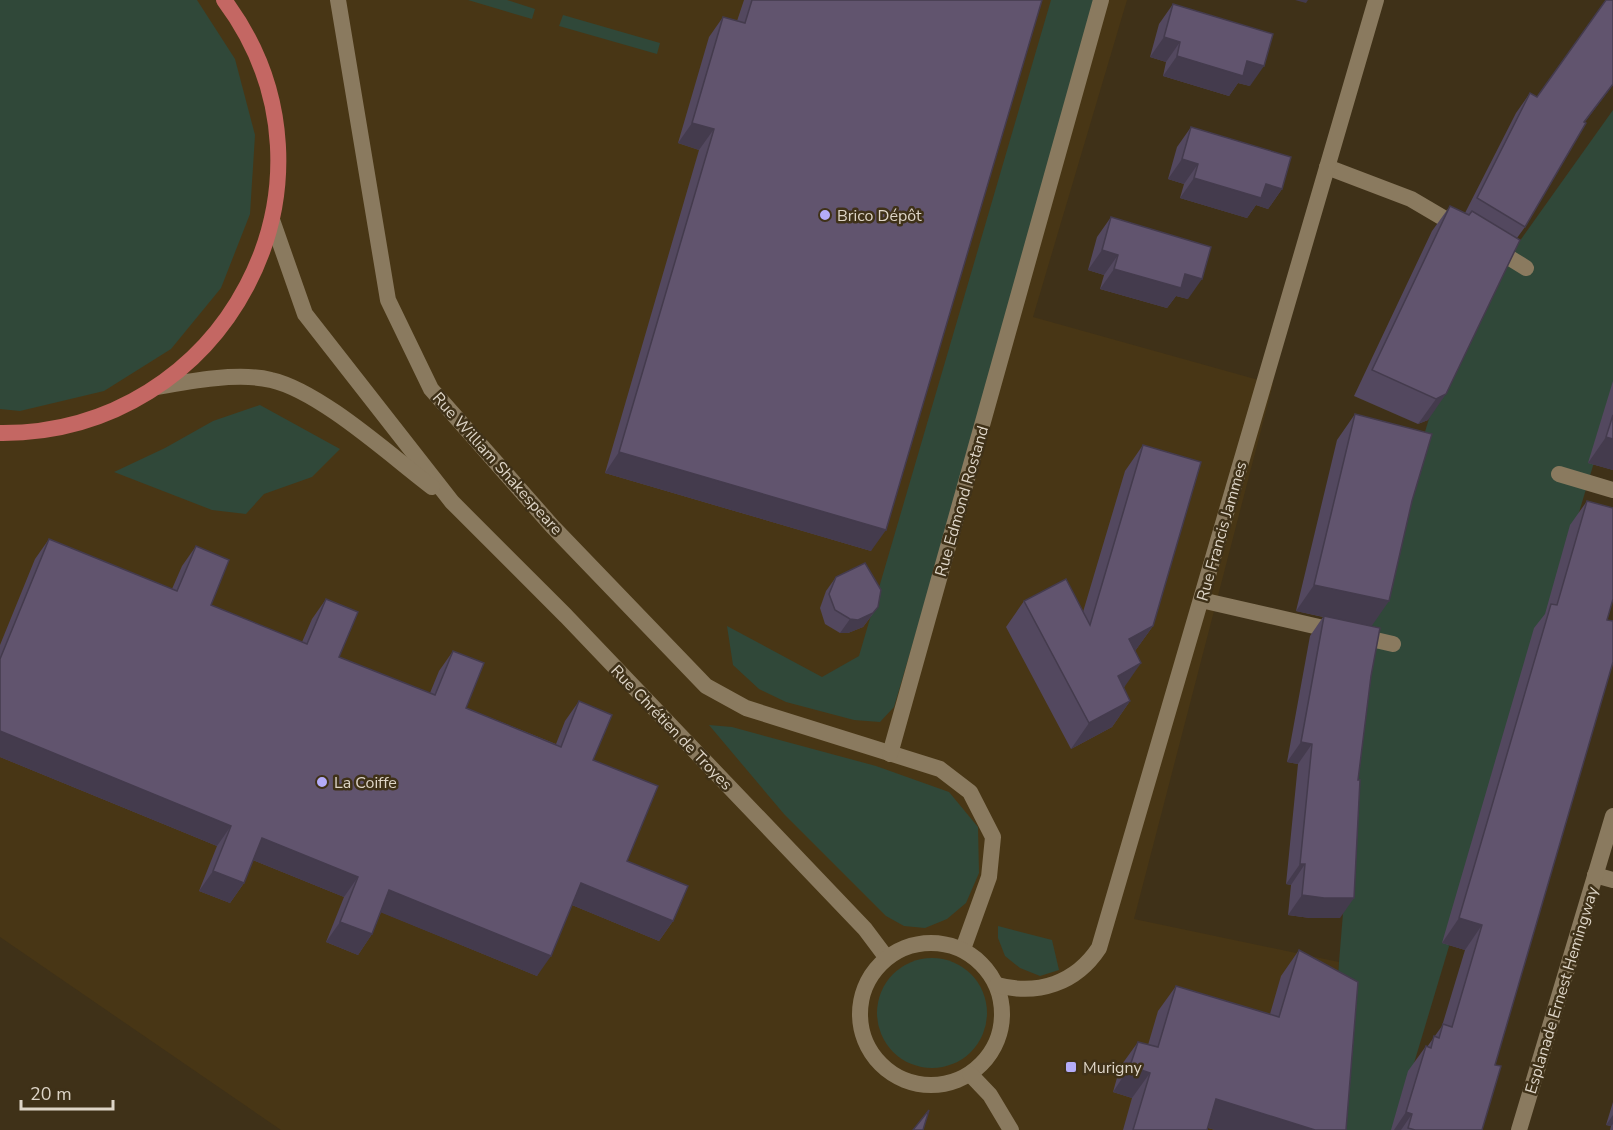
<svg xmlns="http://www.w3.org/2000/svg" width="1613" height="1130" font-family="'Nunito Sans',sans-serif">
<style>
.built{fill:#483615}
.green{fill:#304839}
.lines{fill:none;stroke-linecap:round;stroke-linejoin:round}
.pedestrian{stroke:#8a7a5f;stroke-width:16}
.minor{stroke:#8a7a5f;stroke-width:16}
.primary{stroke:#c46763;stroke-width:16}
.wall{fill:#53485f}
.shaded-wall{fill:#443b4d}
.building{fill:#61546e;stroke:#443b4d;stroke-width:1.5}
.poi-dot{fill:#b4acf9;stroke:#3f3118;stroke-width:2}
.labels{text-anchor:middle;stroke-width:5;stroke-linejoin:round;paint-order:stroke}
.poi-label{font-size:16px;fill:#ded5c7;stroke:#3f3118;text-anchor:start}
.street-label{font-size:16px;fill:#ded5c7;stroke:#3f3118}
</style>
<rect width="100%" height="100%" fill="#3f3118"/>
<!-- built -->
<polygon class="built" points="0,0 1127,0 1033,317 1273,384 1134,919 1339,962 1329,1130 281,1130 0,937"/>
<!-- green -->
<g class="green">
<polygon points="0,0 197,0 235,59 255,135 250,214 221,288 171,349 104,391 20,411 0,409"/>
<polygon points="468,0 507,0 535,9 532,19"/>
<polygon points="1051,0 1104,0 894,707 880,722 854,720 786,702 759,689 733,665 727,626 822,677 859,656"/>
<polygon points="563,15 660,43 657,54 559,26"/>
<polygon points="1613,110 1613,399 1394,1130 1329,1130 1339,962 1367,622 1435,399 1514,249"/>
<polygon points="260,405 340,449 312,477 264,494 246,514 212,510 114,472 165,448 213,421"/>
<polygon points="709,725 732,727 876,766 949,792 978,827 979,873 966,903 947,919 925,928 904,926 886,916 784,814"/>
<polygon points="998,926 1052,940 1059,970 1040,976 1020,968 1005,956 998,938"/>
<circle cx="932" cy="1013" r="55"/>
</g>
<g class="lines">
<!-- pedestrian -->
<g class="pedestrian">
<polyline points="1327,167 1411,199 1462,229"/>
<polyline points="1492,247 1526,268"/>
<polyline points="1559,474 1613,490"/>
<polyline points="1201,600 1393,644"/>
</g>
<!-- minor -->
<g class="minor">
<polyline points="338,0 388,300 431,389 552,526 706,686 746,708 940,769 970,792 993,837 989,877 963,949"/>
<polyline points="272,220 305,314 452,502 566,616 865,929 886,957"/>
<path d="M157 387C190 381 239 372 271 380 320 391 391 456 432 487"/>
<polyline points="890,754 1101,0"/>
<polyline points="1595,875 1613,880"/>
<circle cx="931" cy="1014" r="71"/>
<path d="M997 985C1038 996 1076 983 1099 948L1376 0"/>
<polyline points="970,1074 990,1095 1011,1130"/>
<polyline points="1519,1130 1613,816"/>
</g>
<!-- primary -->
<path class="primary" d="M0 433C224 435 360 182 224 0"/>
</g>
<!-- wall -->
<g class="wall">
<polygon points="744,0 1042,0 871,551 605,473 699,150 678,143 709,37 723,17 737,21"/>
<polygon points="1173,4 1250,86 1238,83 1229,96 1163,76 1166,62 1150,57 1159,24"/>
<polygon points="1530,93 1585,122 1525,227 1517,238 1428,420 1418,424 1354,396 1432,231 1450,206 1465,213 1516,113"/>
<polygon points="1191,127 1282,189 1268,209 1256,205 1247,218 1180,198 1184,184 1168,179 1177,147"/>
<polygon points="1111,217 1188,299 1176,296 1167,308 1100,289 1104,275 1088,270 1097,237"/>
<polygon points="1613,381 1613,470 1588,463"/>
<polygon points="1355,414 1371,626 1371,676 1340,918 1310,918 1288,915 1291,885 1286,884 1298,764 1287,762 1310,636 1323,617 1296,611 1337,440"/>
<polygon points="1143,445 1153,626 1135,651 1124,688 1130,701 1112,727 1071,749 1006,627 1024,601 1083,612 1125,471"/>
<polygon points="1587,501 1607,620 1495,1065 1482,1130 1391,1130 1408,1071 1426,1046 1427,1047 1442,1026 1465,950 1442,943 1534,628 1545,614 1570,525"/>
<polygon points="49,539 172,589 182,566 196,546 211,605 302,642 312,619 326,599 339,657 430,693 439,671 453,651 466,708 556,744 565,721 579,701 593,760 627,861 673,921 659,941 572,905 537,976 381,912 372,934 358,955 326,942 344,897 253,860 244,883 230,903 199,891 217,846 0,757 0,645 35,559"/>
<polygon points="836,577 878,607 863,627 848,633 840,633 825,624 820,608 826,591"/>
<polygon points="1299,950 1346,1130 1215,1130 1208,1128 1207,1130 1123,1130 1132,1098 1113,1092 1120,1067 1138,1042 1148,1045 1158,1011 1176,986 1270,1014 1281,976"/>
<polygon points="1613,1102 1613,1130 1610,1130 1611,1126 1606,1125"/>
</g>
<!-- shaded-wall -->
<g class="shaded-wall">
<polygon points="1295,0 1308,0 1306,3"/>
<polygon points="1164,37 1180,42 1166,62 1150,57"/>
<polygon points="1177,56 1247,61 1264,66 1250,86 1238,83 1229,96 1163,76"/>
<polygon points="1613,84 1613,85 1570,142 1584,122"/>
<polygon points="692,123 714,129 699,150 678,143"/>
<polygon points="1182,159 1198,164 1184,184 1168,179"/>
<polygon points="1194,178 1266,184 1282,189 1268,209 1256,205 1247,218 1180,198"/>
<polygon points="1102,250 1118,255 1104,275 1088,270"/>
<polygon points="1114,269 1185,274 1202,279 1188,299 1176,296 1167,308 1100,289"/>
<polygon points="1446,394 1428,420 1418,424 1436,399"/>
<polygon points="1606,437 1613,439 1613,470 1588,463"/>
<polygon points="619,452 886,530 871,551 605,473"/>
<polygon points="1314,585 1389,601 1371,627 1296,611"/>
<polygon points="878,607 863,627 848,633 840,633 850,619"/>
<polygon points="1153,626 1135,651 1129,639"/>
<polygon points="1141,663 1123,689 1118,676"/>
<polygon points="1130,701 1112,727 1071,749 1089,723"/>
<polygon points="0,731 231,826 217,846 0,757"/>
<polygon points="1301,742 1312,744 1298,764 1287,762"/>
<polygon points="262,838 358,877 344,897 248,858"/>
<polygon points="1300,864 1305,864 1291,885 1286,884"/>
<polygon points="213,871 244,883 230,903 199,891"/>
<polygon points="581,883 673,921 659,941 567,903"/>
<polygon points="389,890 551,956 537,976 375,910"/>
<polygon points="1302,895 1354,898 1340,918 1310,918 1288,915"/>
<polygon points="1459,918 1482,925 1465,950 1442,943"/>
<polygon points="340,922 372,934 358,955 326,942"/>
<polygon points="1130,1066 1150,1073 1132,1098 1113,1092"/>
<polygon points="1216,1099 1315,1130 1215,1130 1199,1125"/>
<polygon points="1406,1112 1412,1114 1401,1130 1394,1130"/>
<polygon points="1613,1115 1613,1124 1611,1126 1606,1125"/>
</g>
<!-- building -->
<g class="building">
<polygon points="752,0 1042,0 886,530 619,452 714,129 692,123 723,17 745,23"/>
<polygon points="1606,0 1613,0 1613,84 1584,122 1586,123 1525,227 1477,198 1530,93 1537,97"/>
<polygon points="1173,4 1273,34 1264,66 1247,61 1243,76 1177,56 1180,42 1164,37"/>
<polygon points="1191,127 1291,157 1282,189 1266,184 1261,198 1194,178 1198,164 1182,159"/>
<polygon points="1450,206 1469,215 1472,211 1520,240 1446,394 1436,399 1372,370"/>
<polygon points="1111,217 1211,247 1202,279 1185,274 1181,288 1114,269 1118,255 1102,250"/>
<polygon points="1355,414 1432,434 1412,501 1389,601 1314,585"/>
<polygon points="1613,415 1613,439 1606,437"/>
<polygon points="1143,445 1201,462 1153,626 1129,639 1141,663 1118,676 1130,701 1089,723 1024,601 1066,579 1090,625"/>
<polygon points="1587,501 1613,508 1613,599 1607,620 1613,621 1613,662 1495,1065 1501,1066 1482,1130 1415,1130 1408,1128 1412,1114 1406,1112 1426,1046 1431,1048 1434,1036 1439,1038 1443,1024 1452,1027 1482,925 1459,918 1551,604 1557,605"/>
<polygon points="49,539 177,591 196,546 229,560 211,605 307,644 326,599 358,612 339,657 435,695 453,651 484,663 466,708 561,747 579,701 612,715 593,760 658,786 627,861 688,886 673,921 581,883 551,956 389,890 372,934 340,922 358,877 262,838 244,883 213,871 231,826 0,731 0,659"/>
<polygon points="865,563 881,590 878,607 873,613 858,620 850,619 835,610 829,594 836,577"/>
<polygon points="1324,616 1380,628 1371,676 1358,780 1360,780 1354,898 1324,898 1302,895 1305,864 1300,864 1312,744 1301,742"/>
<polygon points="1299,950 1358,982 1346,1130 1315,1130 1216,1099 1207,1130 1133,1130 1150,1073 1130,1066 1138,1042 1158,1047 1176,986 1279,1017"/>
<polygon points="929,1110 923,1130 913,1130"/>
</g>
<!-- markers -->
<g class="poi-dot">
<circle cx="825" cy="215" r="6"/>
<circle cx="322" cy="782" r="6"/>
<rect x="1065" y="1061" width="12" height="12" rx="3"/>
</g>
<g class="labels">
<!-- poi labels -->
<g class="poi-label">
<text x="837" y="221">Brico Dépôt</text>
<text x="334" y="788">La Coiffe</text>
<text x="1083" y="1073">Murigny</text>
</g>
<!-- street labels -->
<g class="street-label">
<text transform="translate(498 463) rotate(48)" y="6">Rue William Shakespeare</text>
<text transform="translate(961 501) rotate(-74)" y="6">Rue Edmond Rostand</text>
<text transform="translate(1221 531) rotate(-74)" y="6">Rue Francis Jammes</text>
<text transform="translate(672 727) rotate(46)" y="6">Rue Chrétien de Troyes</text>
<text transform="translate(1561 990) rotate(-73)" y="6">Esplanade Ernest Hemingway</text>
</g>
</g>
<!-- scale -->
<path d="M21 1100v9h92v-9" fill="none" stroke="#ded5c7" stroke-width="3"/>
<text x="30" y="1100" font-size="18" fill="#ded5c7" stroke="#3f3118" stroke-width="4.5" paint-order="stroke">20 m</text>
</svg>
